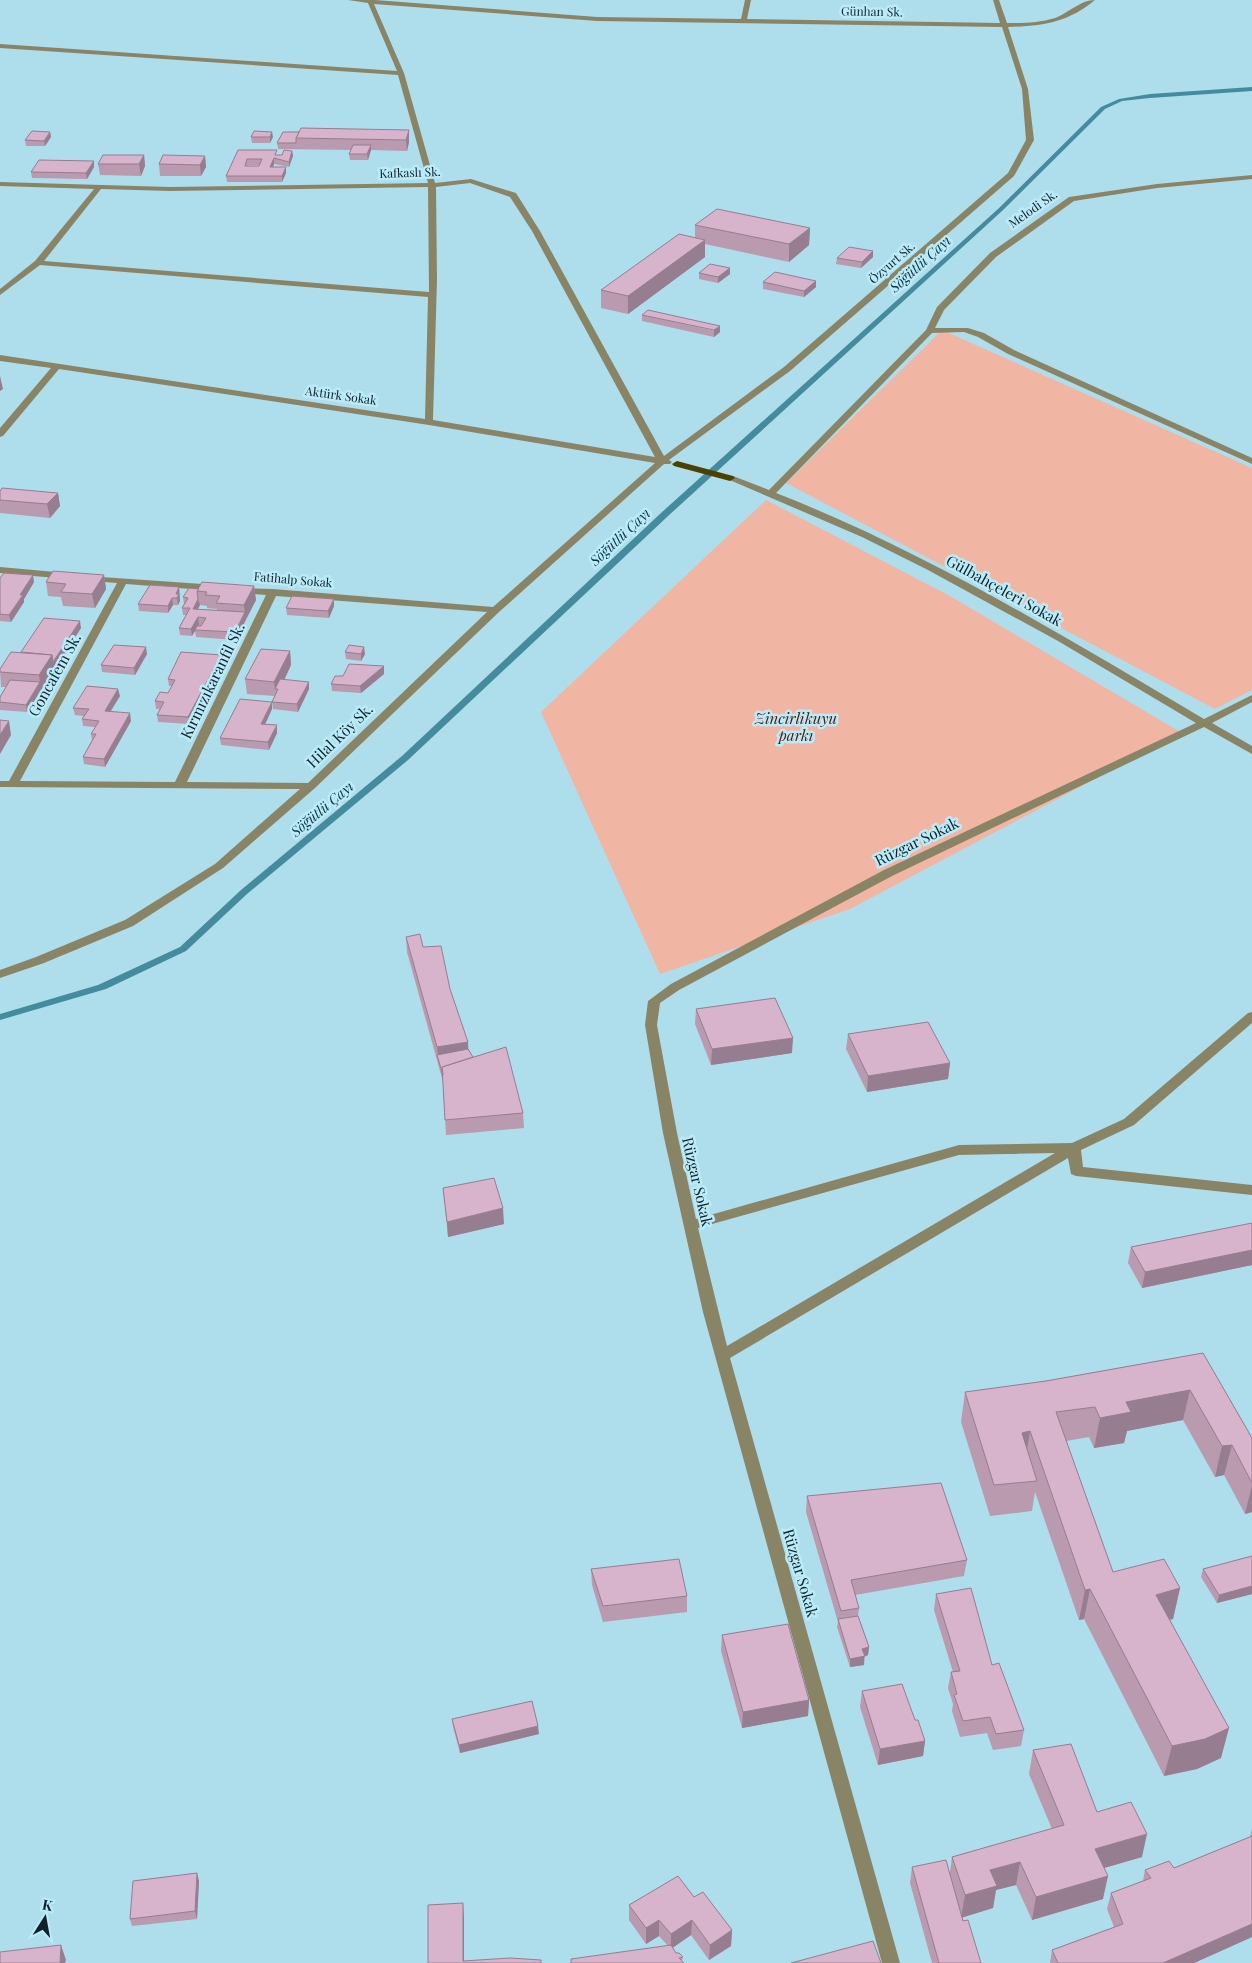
<svg xmlns="http://www.w3.org/2000/svg" width="1252" height="1963" font-family="'Playfair Display',serif">
<style>
.green{fill:#f1b5a3}
.lines{fill:none;stroke-linecap:round;stroke-linejoin:round}
.stream{fill:#458b9e;fill-rule:evenodd}
.minor{fill:#8a8467;fill-rule:evenodd}
.major{fill:#4d4100;fill-rule:evenodd}
.wall{fill:#b99aaf;fill-rule:evenodd}
.shaded-wall{fill:#967d8f}
.building{fill:#d7b3cc;stroke:#967d8f;fill-rule:evenodd}
.labels{text-anchor:middle;stroke-width:5;stroke-linejoin:round;paint-order:stroke}
.far-street-label{font-size:12px;fill:#0f2227;stroke:#bbebf9}
.far-water-label{font-size:14px;font-style:italic;fill:#093640;stroke:#bbebf9}
.street-label{font-size:15px;fill:#0f2227;stroke:#bbebf9}
.park-label{font-size:15px;font-style:italic;fill:#561601;stroke:#bbebf9}
</style>
<rect width="100%" height="100%" fill="#aedeec"/>
<!-- green -->
<g class="green">
<polygon points="942,330 1252,468 1252,690 1215,709 786,483"/>
<polygon points="766,500 950,596 1182,733 850,909 660,974 541,712"/>
</g>
<g class="lines">
<!-- stream -->
<polygon class="stream" points="1252,87 1252,91 1150,98 1122,101 1105,109 1002,211 667,517 408,760 247,894 186,951 106,989 0,1020 0,1014 98,985 180,947 241,890 402,756 661,513 998,209 1101,107 1119,99 1150,94"/>
<!-- minor -->
<g class="minor">
<path d="M348 0H375L597 17 741 19 745 0H751L747 19 1000 23 993 0H999L1007 23C1023 23 1039 23 1055 18 1069 13 1080 0 1095 0 1067 23 1042 26 1008 27L1028 89 1034 140 1014 176 790 371 669 460 672 462 670 464H664L499 612 315 788 223 868 133 926 44 963 0 978V970L36 957 125 920 215 864 300 789 0 787V781H9L117 583 90 581 85 578 87 576 217 585 222 588 217 591 126 584 20 781 175 782 266 595 239 593 235 592V588L273 589 493 607 655 463 429 425 59 369 3 436 0 437V428L51 368 0 361V355L425 419 428 297 40 265 0 295V289L35 261 94 189 0 186V182L170 187 428 183 398 75 0 48V44L397 71 368 3ZM374 4 597 21 1002 27 1022 89 1026 140 1008 173 784 367 664 456 540 231 516 193 471 179 435 183 404 73ZM470 183 510 197 532 231 655 457 433 420 437 279 436 187ZM428 187 429 292 44 261 101 189 170 191ZM276 596 487 612 308 783 187 782Z"/>
<path d="M1252 175V179L1157 188 1074 201 996 257 944 310 935 328H968L984 333 1014 350 1252 458V464L1008 354 978 337 964 332 932 333 776 493C927 552 1065 637 1204 719L1252 695V702L1212 723 1252 746V754L1204 727 892 876 679 990 660 1003 657 1025 677 1133 696 1219 959 1145 1072 1143 1124 1119 1248 1013 1252 1012V1023L1134 1125 1081 1150 1083 1167 1252 1185V1195L1076 1176 1071 1174 1068 1158 730 1358 900 1963H882L703 1312 663 1133 645 1025 648 1001 671 984 884 870 1196 723 1058 641 928 570 862 537 725 478 727 476H733L769 490 926 330 937 307 990 253 1069 197 1157 184ZM1055 1153 727 1346 698 1228 959 1155Z"/>
<polygon points="0,567 67,573 72,576 67,579 0,573"/>
</g>
<!-- major -->
<polygon class="major" points="677,461 733,476 735,478 730,481 674,466 672,464"/>
</g>
<!-- wall -->
<g class="wall">
<polygon points="409,130 409,142 407,151 371,150 368,160 350,160 349,154 351,150 278,149 277,143 283,132"/>
<polygon points="50,132 51,137 45,146 26,146 25,140"/>
<polygon points="251,137 273,137 270,143 252,143"/>
<path d="M238 150 277 155H282L292 151 293 156 289 167 274 164 273 167H286V173L282 182H227L226 176ZM248 165H259V166H247Z"/>
<polygon points="144,155 145,166 141,176 100,175 98,164"/>
<polygon points="205,156 206,167 201,176 160,176 159,164"/>
<polygon points="94,161 94,167 87,179 32,178 31,172"/>
<polygon points="695,225 810,228 809,245 789,262 705,244 705,257 628,314 601,308 601,290 695,238"/>
<polygon points="873,257 861,268 836,264 837,258"/>
<polygon points="730,268 730,274 718,283 699,279 699,273"/>
<polygon points="816,281 816,287 804,297 763,289 763,282"/>
<polygon points="642,315 720,332 714,337 642,321"/>
<polygon points="0,491 58,493 60,506 50,518 0,513"/>
<polygon points="104,575 106,589 95,608 63,606 61,597 48,596 46,582"/>
<polygon points="0,578 34,582 24,599 24,602 11,622 0,621"/>
<path d="M254 586 256 600 236 640 196 637 195 631 192 636 180 635 179 628 187 615H183L182 608 184 604 183 597 199 589ZM200 605 207 606V608L217 609V610L198 609Z"/>
<polygon points="179,587 180,601 178,605 173,605 168,613 139,611 138,604"/>
<polygon points="334,606 329,618 287,615 286,608"/>
<polygon points="81,628 27,712 0,710 0,697 6,687 1,687 0,669 21,652"/>
<polygon points="290,651 291,665 284,680 309,689 298,712 273,709 272,702 275,696 247,694 245,679"/>
<polygon points="345,652 365,654 361,661 346,659"/>
<polygon points="147,654 135,675 102,672 101,665"/>
<polygon points="221,655 222,663 189,724 158,722 157,715 160,709 156,709 155,701 168,693 172,686 169,686 168,679"/>
<polygon points="384,674 361,693 332,691 331,684 343,676"/>
<polygon points="120,696 111,711 131,721 105,767 84,764 83,757 92,740 91,734 95,727 83,726 82,719 84,716 75,715 73,708"/>
<polygon points="272,702 272,709 265,724 277,733 269,750 221,745 220,738"/>
<polygon points="406,937 423,947 450,989 468,1049 473,1057 523,1113 524,1128 446,1135 443,1082 407,952"/>
<polygon points="696,1009 792,1053 711,1065 695,1024"/>
<polygon points="848,1034 950,1063 948,1079 867,1092 846,1049"/>
<polygon points="443,1188 504,1224 448,1237"/>
<polygon points="1252,1223 1252,1265 1142,1288 1128,1263 1131,1247"/>
<polygon points="1203,1353 1252,1438 1252,1512 1245,1514 1224,1475 1215,1477 1183,1420 1127,1431 1124,1443 1094,1448 1089,1437 1066,1441 1113,1572 1180,1588 1173,1619 1170,1620 1221,1758 1197,1769 1164,1776 1084,1619 1079,1620 1035,1492 1032,1511 990,1516 961,1422 965,1392 1046,1381"/>
<polygon points="807,1496 967,1560 964,1576 855,1595 859,1608 858,1616 869,1647 868,1655 865,1656 864,1665 850,1667 837,1627 838,1622 806,1512"/>
<polygon points="1252,1556 1252,1594 1217,1603 1201,1577 1203,1569"/>
<polygon points="591,1569 687,1596 687,1612 603,1622 592,1585"/>
<polygon points="936,1594 992,1665 1024,1730 1021,1746 993,1750 987,1733 960,1737 952,1711 953,1704 948,1688 951,1672 953,1672 934,1610"/>
<polygon points="722,1635 809,1700 808,1716 742,1728 721,1651"/>
<polygon points="862,1691 915,1720 925,1741 923,1756 878,1765 860,1707"/>
<polygon points="452,1719 539,1734 460,1753 453,1727"/>
<polygon points="1033,1750 1142,1857 1104,1868 1103,1899 1032,1920 1016,1885 996,1890 993,1908 962,1917 981,1963 932,1963 910,1883 912,1867 950,1872 952,1857 1052,1829 1029,1774"/>
<polygon points="1252,1829 1252,1937 1194,1963 1050,1963 1052,1950 1114,1927 1107,1909 1111,1893 1143,1881 1145,1870 1174,1868 1250,1837"/>
<polygon points="199,1881 197,1919 132,1926 130,1919"/>
<polygon points="694,1897 732,1930 731,1946 709,1960 691,1935 672,1948 676,1953 683,1957 682,1961 659,1936 646,1944 629,1920 629,1905"/>
</g>
<!-- shaded-wall -->
<g class="shaded-wall">
<polygon points="409,130 409,142 407,151 406,140"/>
<polygon points="50,132 51,137 45,146 44,141"/>
<polygon points="272,132 273,137 270,143 270,137"/>
<polygon points="371,145 371,150 368,160 367,154"/>
<polygon points="292,151 293,156 289,167 289,162"/>
<polygon points="144,155 145,166 141,176 139,164"/>
<polygon points="205,156 206,167 201,176 200,165"/>
<polygon points="274,158 274,164 271,173 270,167"/>
<polygon points="94,161 94,167 87,179 86,173"/>
<polygon points="286,167 286,173 282,182 282,176"/>
<polygon points="810,228 809,245 789,262 789,244"/>
<polygon points="705,240 705,257 628,314 628,296"/>
<polygon points="873,251 873,257 861,268 862,262"/>
<polygon points="730,268 730,274 718,283 718,277"/>
<polygon points="816,281 816,287 804,297 804,291"/>
<polygon points="720,326 720,332 714,337 714,330"/>
<polygon points="0,376 3,389 0,391"/>
<polygon points="58,493 60,506 50,518 47,504"/>
<polygon points="33,575 34,582 24,599 24,602 11,622 9,615 20,595"/>
<polygon points="104,575 106,589 95,608 92,594"/>
<polygon points="254,586 256,600 246,619 244,605"/>
<polygon points="179,587 180,601 178,605 177,598 176,594"/>
<polygon points="172,598 173,605 168,613 168,606"/>
<polygon points="198,599 200,605 194,616 193,609"/>
<polygon points="334,599 334,606 329,618 328,611"/>
<polygon points="245,612 246,619 236,640 235,632"/>
<polygon points="198,617 199,624 192,636 191,629"/>
<polygon points="80,621 81,628 27,712 26,705 40,682 39,675 52,655"/>
<polygon points="146,647 147,654 135,675 134,668"/>
<polygon points="364,647 365,654 361,661 361,654"/>
<polygon points="290,651 291,665 279,691 278,689 275,689 276,696 274,682"/>
<polygon points="221,655 222,663 189,724 188,717"/>
<polygon points="384,666 384,674 361,693 360,686"/>
<polygon points="309,682 309,689 298,712 297,704"/>
<polygon points="118,689 120,696 106,718 105,711"/>
<polygon points="272,702 272,709 262,731 261,724"/>
<polygon points="130,713 131,721 105,767 104,759"/>
<polygon points="9,721 11,735 0,754 0,735"/>
<polygon points="277,725 277,733 269,750 268,742"/>
<polygon points="793,1038 792,1053 711,1065 712,1049"/>
<polygon points="468,1042 469,1057 438,1055 437,1047"/>
<polygon points="950,1063 948,1079 867,1092 868,1076"/>
<polygon points="503,1208 504,1224 448,1237 447,1222"/>
<polygon points="1252,1250 1252,1265 1142,1288 1145,1272"/>
<polygon points="1190,1390 1183,1420 1127,1431 1124,1443 1094,1448 1100,1418 1126,1402"/>
<polygon points="1030,1431 1025,1462 1022,1433"/>
<polygon points="1232,1445 1224,1475 1215,1477 1222,1446"/>
<polygon points="1252,1485 1252,1512 1245,1514"/>
<polygon points="1252,1586 1252,1594 1217,1603 1219,1595"/>
<polygon points="1180,1588 1173,1619 1149,1625 1156,1595"/>
<polygon points="1090,1589 1084,1619 1079,1620 1085,1590"/>
<polygon points="869,1647 868,1655 864,1657 864,1665 850,1667 850,1659 862,1649"/>
<polygon points="809,1700 808,1716 742,1728 743,1712"/>
<polygon points="538,1726 539,1734 460,1753 459,1745"/>
<polygon points="1229,1728 1221,1758 1197,1769 1164,1776 1172,1746"/>
<polygon points="925,1741 923,1756 878,1765 880,1749"/>
<polygon points="1147,1834 1142,1857 1090,1872 1095,1849"/>
<polygon points="1020,1862 1016,1885 996,1890 993,1908 961,1918 965,1895 990,1870"/>
<polygon points="197,1873 199,1881 197,1919 195,1911"/>
<polygon points="1108,1876 1103,1899 1032,1920 1036,1897"/>
<polygon points="463,1903 464,1918 464,1963 463,1963"/>
<polygon points="659,1920 659,1936 646,1944 646,1928"/>
<polygon points="692,1920 691,1935 671,1949 671,1934"/>
<polygon points="1252,1924 1252,1937 1194,1963 1163,1963"/>
<polygon points="732,1930 731,1946 709,1960 710,1945"/>
<polygon points="61,1945 66,1960 65,1963 60,1963"/>
</g>
<!-- building -->
<g class="building">
<polygon points="301,128 409,130 406,140 296,138"/>
<polygon points="32,131 50,132 44,141 25,140"/>
<polygon points="254,131 272,132 270,137 251,137"/>
<polygon points="283,132 299,132 296,138 296,143 277,143"/>
<polygon points="353,145 371,145 367,154 349,154"/>
<path d="M238 150H277L275 155H282L284 150 292 151 289 162 274 158 270 167H286L282 176H226ZM247 159H262L259 166H245Z"/>
<polygon points="103,155 144,155 139,164 98,164"/>
<polygon points="163,155 205,156 200,165 159,164"/>
<polygon points="39,160 94,161 86,173 31,172"/>
<polygon points="717,209 810,228 789,244 695,225"/>
<polygon points="679,234 705,240 628,296 601,290"/>
<polygon points="849,247 873,251 862,262 837,258"/>
<polygon points="710,264 730,268 718,277 699,273"/>
<polygon points="775,272 816,281 804,291 763,282"/>
<polygon points="648,310 720,326 714,330 642,315"/>
<polygon points="2,488 58,493 47,504 0,500 0,491"/>
<polygon points="53,571 104,575 92,594 61,592 66,584 46,582"/>
<polygon points="4,573 33,575 20,595 23,595 9,615 0,614 0,578"/>
<polygon points="202,582 254,586 244,605 216,603 220,596 205,595 207,592 197,591"/>
<polygon points="150,585 179,587 176,594 179,594 177,598 172,598 168,606 138,604"/>
<polygon points="189,588 199,589 197,591 198,599 193,609 245,612 235,632 195,630 197,626 201,626 206,618 198,617 191,629 179,628 190,608 182,608 188,598 183,597"/>
<polygon points="292,596 334,599 328,611 286,608"/>
<polygon points="44,618 80,621 53,662 52,655 21,652"/>
<polygon points="114,645 146,647 134,668 101,665"/>
<polygon points="349,645 364,647 361,654 345,652"/>
<polygon points="261,649 290,651 274,682 245,679"/>
<polygon points="11,652 52,655 39,675 0,672 0,669"/>
<polygon points="181,652 221,655 188,717 157,715 164,702 155,701 160,692 168,693 175,680 168,679"/>
<polygon points="349,664 384,666 360,686 331,684 335,676 343,676"/>
<polygon points="280,679 309,682 297,704 272,702 278,689 275,689"/>
<polygon points="10,680 40,682 26,705 0,702 0,697"/>
<polygon points="87,686 118,689 105,711 130,713 104,759 83,757 96,734 91,734 99,721 82,719 89,709 73,708"/>
<polygon points="240,699 272,702 261,724 277,725 268,742 220,738"/>
<polygon points="0,720 9,721 0,735"/>
<polygon points="420,934 423,947 441,946 450,989 468,1042 437,1047 406,937"/>
<polygon points="775,998 793,1038 712,1049 696,1009"/>
<polygon points="928,1022 950,1063 868,1076 848,1034"/>
<polygon points="506,1047 523,1113 445,1120 442,1067"/>
<polygon points="468,1049 473,1057 442,1067 443,1075 437,1055"/>
<polygon points="494,1178 503,1208 447,1222 443,1188"/>
<polygon points="1252,1223 1252,1250 1145,1272 1131,1247"/>
<polygon points="1203,1353 1252,1438 1252,1483 1232,1445 1222,1446 1190,1390 1126,1402 1131,1412 1100,1418 1095,1407 1056,1412 1113,1572 1164,1559 1180,1588 1156,1595 1229,1728 1205,1739 1172,1746 1090,1589 1085,1590 1030,1431 1022,1433 1037,1481 994,1485 965,1392 1046,1381"/>
<polygon points="941,1483 967,1560 851,1580 859,1608 841,1611 807,1496"/>
<polygon points="1252,1556 1252,1586 1219,1595 1203,1569"/>
<polygon points="679,1559 687,1596 603,1606 591,1569"/>
<polygon points="971,1588 992,1665 999,1663 1024,1730 996,1734 990,1717 963,1721 954,1695 957,1694 951,1672 960,1671 936,1594"/>
<polygon points="858,1616 869,1647 862,1649 865,1656 850,1659 838,1619"/>
<polygon points="788,1624 809,1700 743,1712 722,1635"/>
<polygon points="902,1684 915,1720 918,1720 925,1741 880,1749 862,1691"/>
<polygon points="532,1701 538,1726 459,1745 452,1719"/>
<polygon points="1071,1744 1097,1812 1131,1802 1147,1834 1095,1849 1108,1876 1036,1897 1020,1862 990,1870 997,1886 965,1895 952,1857 1064,1825 1033,1750"/>
<polygon points="1252,1836 1252,1924 1163,1963 1058,1963 1052,1950 1123,1924 1111,1893 1151,1878 1145,1870 1169,1861 1174,1868"/>
<polygon points="946,1860 963,1921 968,1920 981,1963 939,1963 912,1867"/>
<polygon points="197,1873 195,1911 130,1919 133,1881"/>
<polygon points="678,1876 694,1897 703,1892 732,1930 710,1945 692,1920 671,1934 659,1920 646,1928 629,1905"/>
<polygon points="463,1903 463,1961 510,1958 541,1960 541,1963 428,1963 428,1905"/>
<polygon points="873,1941 881,1963 791,1963"/>
<polygon points="61,1945 60,1963 0,1963 0,1952"/>
<polygon points="671,1945 676,1953 679,1953 683,1957 679,1958 684,1963 571,1963 571,1959"/>
</g>
<g class="labels">
<!-- far-street labels -->
<g class="far-street-label">
<text transform="translate(872 12) rotate(1)" y="4">Günhan Sk.</text>
<text transform="translate(410 173) rotate(-2)" y="4">Kafkaslı Sk.</text>
<text transform="translate(1033 209) rotate(-35)" y="4">Melodi Sk.</text>
<text transform="translate(892 263) rotate(-41)" y="4">Özyurt Sk.</text>
<text transform="translate(341 396) rotate(8)" y="4">Aktürk Sokak</text>
<text transform="translate(293 580) rotate(5)" y="4">Fatihalp Sokak</text>
</g>
<!-- far-water labels -->
<g class="far-water-label">
<text transform="translate(920 264) rotate(-42)" y="5">Söğütlü Çayı</text>
<text transform="translate(620 537) rotate(-43)" y="5">Söğütlü Çayı</text>
<text transform="translate(322 809) rotate(-40)" y="5">Söğütlü Çayı</text>
</g>
<!-- street labels -->
<g class="street-label">
<text transform="translate(1004 591) rotate(29)" y="5">Gülbahçeleri Sokak</text>
<text transform="translate(55 675) rotate(-61)" y="5">Goncafem Sk.</text>
<text transform="translate(213 681) rotate(-64)" y="5">Kırmızıkaranfil Sk.</text>
<text transform="translate(340 736) rotate(-44)" y="5">Hilal Köy Sk.</text>
<text transform="translate(917 842) rotate(-26)" y="5">Rüzgar Sokak</text>
<text transform="translate(697 1182) rotate(77)" y="5">Rüzgar Sokak</text>
<text transform="translate(800 1573) rotate(74)" y="5">Rüzgar Sokak</text>
</g>
<!-- park labels -->
<g class="park-label">
<text x="796" y="724">Zincirlikuyu<tspan x="796" dy="17">parkı</tspan></text>
</g>
</g>
<!-- north arrow -->
<g transform="translate(45 1918) rotate(11)" stroke="#bbebf9" stroke-width="4" paint-order="stroke">
<path d="M0-4L9 19L0 12L-9 19Z" fill="#0f2227"/>
<text y="-8" font-size="14" font-weight="bold" text-anchor="middle" fill="#0f2227">K</text>
</g>
</svg>
